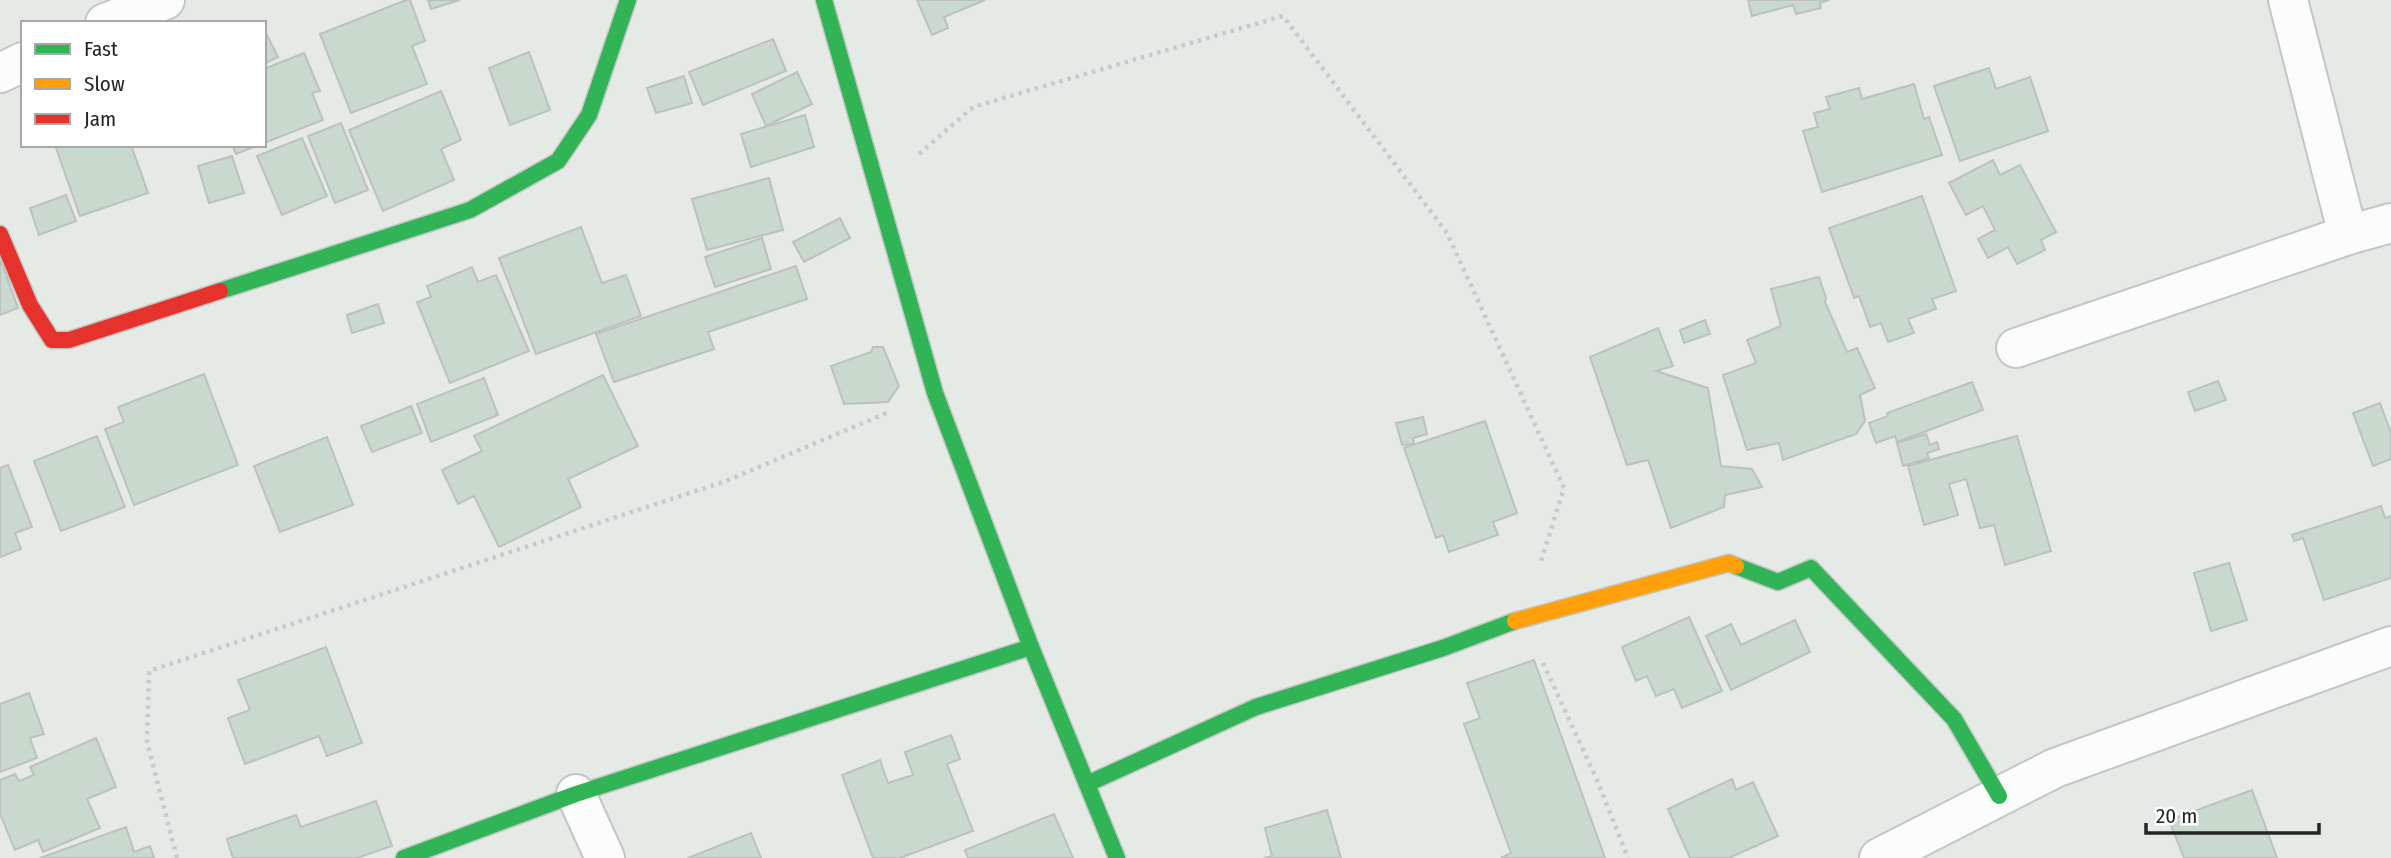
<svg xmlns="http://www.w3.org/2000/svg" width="2391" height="858" font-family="'Fira Sans Condensed',sans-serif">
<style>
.building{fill:#c9d9ce;stroke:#bdc1be;stroke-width:2}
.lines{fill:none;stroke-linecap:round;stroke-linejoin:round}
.street-casing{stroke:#c3c7c4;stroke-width:42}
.fast-casing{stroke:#c3c7c4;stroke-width:19}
.slow-casing{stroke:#c3c7c4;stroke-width:19}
.jam-casing{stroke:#c3c7c4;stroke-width:19}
.path{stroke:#c8cac9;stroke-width:4.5;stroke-dasharray:3.5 5;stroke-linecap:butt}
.street{stroke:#fbfcfb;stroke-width:38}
.fast{stroke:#30b455;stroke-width:16}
.slow{stroke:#ff9f0a;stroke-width:16}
.jam{stroke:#e5322d;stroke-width:16}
</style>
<rect width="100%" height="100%" fill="#e5eae6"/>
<!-- building -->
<g class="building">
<polygon points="406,0 410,0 425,41 412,46 427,84 351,113 320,34"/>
<polygon points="428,0 460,0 431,9"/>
<polygon points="917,0 985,0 944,17 948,28 932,35"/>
<polygon points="1748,0 1829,0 1820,3 1821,8 1796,14 1793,5 1752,16"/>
<polygon points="267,35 278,57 264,64 264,37"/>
<polygon points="773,39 786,71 703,105 689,72"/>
<polygon points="529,52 550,110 510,125 489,68"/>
<polygon points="304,53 320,91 312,93 323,120 264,143 264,69"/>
<polygon points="1989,68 1996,89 2030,77 2048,131 1960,161 1934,86"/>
<polygon points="797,72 812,104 766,126 752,94"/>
<polygon points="684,76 692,103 656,113 647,88"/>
<polygon points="1914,84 1924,119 1929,117 1942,155 1822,192 1803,131 1818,127 1814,113 1830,109 1826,97 1859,88 1862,99"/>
<polygon points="441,91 461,140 441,149 454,180 383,211 349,130"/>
<polygon points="805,115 814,147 751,167 741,134"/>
<polygon points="341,123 368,190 335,203 308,136"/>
<polygon points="302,138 327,196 282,215 257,156"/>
<polygon points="55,145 131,145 148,193 80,216"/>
<polygon points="232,145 259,145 236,154"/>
<polygon points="232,156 244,193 209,203 198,166"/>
<polygon points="1993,160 2000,175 2020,165 2056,232 2041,240 2045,250 2017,264 2008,247 1988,258 1978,239 1995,230 1983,206 1966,215 1949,183"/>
<polygon points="769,178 783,230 707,250 692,199"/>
<polygon points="66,195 76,221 39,235 30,208"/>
<polygon points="1922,196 1956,291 1932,299 1936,309 1908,319 1914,333 1888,342 1881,323 1870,327 1859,296 1854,298 1829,228"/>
<polygon points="840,218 850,238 804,262 793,242"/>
<polygon points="581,227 602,283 626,275 641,316 536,354 499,258"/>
<polygon points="762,238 771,269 715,287 705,257"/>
<polygon points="0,258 18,308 0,315"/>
<polygon points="796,266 807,299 708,332 714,349 614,382 596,334"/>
<polygon points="472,267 478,282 496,275 529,351 450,383 417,302 431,297 427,286"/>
<polygon points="1819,277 1826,298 1825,302 1847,352 1857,348 1875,388 1860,395 1865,421 1856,434 1783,460 1779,443 1747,450 1723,375 1756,363 1747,340 1781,326 1771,289"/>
<polygon points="378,304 384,323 352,333 347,315"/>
<polygon points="1705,320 1710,334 1684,343 1680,330"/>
<polygon points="1658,328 1673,366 1656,371 1708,388 1721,466 1752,469 1762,487 1725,495 1724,507 1671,528 1648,460 1627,465 1590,357"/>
<polygon points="873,347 883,347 899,386 888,402 844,404 831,366 871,352"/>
<polygon points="204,374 238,465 134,505 105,429 124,422 118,407"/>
<polygon points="603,375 638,446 568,479 581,507 499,547 474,496 458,504 442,470 482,451 474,436"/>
<polygon points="484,378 498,415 431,442 417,404"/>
<polygon points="2218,381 2226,400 2195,411 2188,392"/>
<polygon points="1972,382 1983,410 1897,442 1895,436 1876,443 1869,423 1888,416 1887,413"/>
<polygon points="2380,403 2391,433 2391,459 2373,466 2353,413"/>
<polygon points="411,406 422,433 372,452 361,426"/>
<polygon points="1423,417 1427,434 1413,438 1414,444 1402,445 1396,423"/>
<polygon points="1485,421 1517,513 1493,522 1498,535 1449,552 1443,535 1436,538 1404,448"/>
<polygon points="1926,434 1930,445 1937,442 1939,449 1927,453 1929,458 1903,466 1897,443"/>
<polygon points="97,436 125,507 61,531 34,461"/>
<polygon points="2017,436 2051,551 2005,565 1994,525 1980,528 1966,479 1949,484 1958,515 1924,525 1908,466"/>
<polygon points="327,437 353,505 280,532 254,466"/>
<polygon points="8,465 32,527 15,533 21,549 0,557 0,468"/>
<polygon points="2381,506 2385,518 2391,516 2391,578 2324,600 2303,538 2294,541 2292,535"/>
<polygon points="2229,563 2247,620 2211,631 2194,573"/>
<polygon points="1689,617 1722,691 1682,708 1674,689 1656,696 1647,676 1636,681 1622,647"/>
<polygon points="1795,620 1810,652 1731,690 1706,636 1731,624 1741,645"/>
<polygon points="326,647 362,743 327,756 319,736 245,764 228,718 250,710 238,680"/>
<polygon points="1534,660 1605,858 1501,858 1511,853 1464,724 1480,718 1467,683"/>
<polygon points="29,693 44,734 30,738 37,758 0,772 0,704"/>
<polygon points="951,735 960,759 947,764 973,831 900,858 873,858 842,775 880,760 888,783 913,775 905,752"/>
<polygon points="96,738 116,787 87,799 100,828 43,852 38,840 15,850 0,814 0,780 15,774 19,781 34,775 30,767"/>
<polygon points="1732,779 1736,790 1753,782 1778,836 1729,858 1690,858 1668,809"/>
<polygon points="2252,790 2277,858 2184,858 2169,820"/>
<polygon points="376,801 392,846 357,858 233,858 227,839 296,815 301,827"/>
<polygon points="1327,810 1341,858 1264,858 1272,856 1265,828"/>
<polygon points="1054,814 1073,858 968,858 965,850"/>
<polygon points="126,827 134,852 150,846 154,858 40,858"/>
<polygon points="751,833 761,858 688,858"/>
</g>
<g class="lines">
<defs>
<g id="street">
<polyline points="2288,0 2348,235"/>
<polyline points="105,23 165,0"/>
<polyline points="0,73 23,62"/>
<polyline points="2016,348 2348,235 2391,223"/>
<polyline points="576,794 605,858"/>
<polyline points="1879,858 2055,768 2391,646"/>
</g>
<g id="fast">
<polyline points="824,0 935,393 1031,647 1117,858"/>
<polyline points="220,291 470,210 558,161 589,115 628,0"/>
<polyline points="1736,566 1778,582 1811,568 1954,719 1999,796"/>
<polyline points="1087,784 1256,707 1443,648 1515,621"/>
<polyline points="404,858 576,794 1031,647"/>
</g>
<polyline id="slow" points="1515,621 1729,563 1736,566"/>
<polyline id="jam" points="0,234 30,305 52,340 69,340 220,291"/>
</defs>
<!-- street casing -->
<use href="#street" class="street-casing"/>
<!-- fast casing -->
<use href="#fast" class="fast-casing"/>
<!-- slow casing -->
<use href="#slow" class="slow-casing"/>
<!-- jam casing -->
<use href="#jam" class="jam-casing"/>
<!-- path -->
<g class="path">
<polyline points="919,154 973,107 1283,16 1447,233 1564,488 1541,561"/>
<polyline points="1543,663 1597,780 1628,858"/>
<polyline points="177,858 147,742 149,671 726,481 889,412"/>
</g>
<!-- street -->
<use href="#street" class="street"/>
<!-- fast -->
<use href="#fast" class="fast"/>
<!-- slow -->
<use href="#slow" class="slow"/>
<!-- jam -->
<use href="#jam" class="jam"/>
</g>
<!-- legend -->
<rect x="21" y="21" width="245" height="126" fill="#ffffff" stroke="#a7a8a7" stroke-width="2"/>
<rect x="35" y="44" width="35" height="10" fill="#30b455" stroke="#a7a8a7" stroke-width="2"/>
<text x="84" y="56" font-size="21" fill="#222623">Fast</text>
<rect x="35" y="79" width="35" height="10" fill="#ff9f0a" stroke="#a7a8a7" stroke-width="2"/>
<text x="84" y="91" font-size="21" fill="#222623">Slow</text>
<rect x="35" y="114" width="35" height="10" fill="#e5322d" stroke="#a7a8a7" stroke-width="2"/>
<text x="84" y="126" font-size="21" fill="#222623">Jam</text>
<!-- scale -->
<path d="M2146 823v10h173v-10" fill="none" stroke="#222623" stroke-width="3.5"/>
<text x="2156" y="823" font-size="21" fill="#222623" stroke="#ffffff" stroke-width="5" paint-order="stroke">20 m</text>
</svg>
